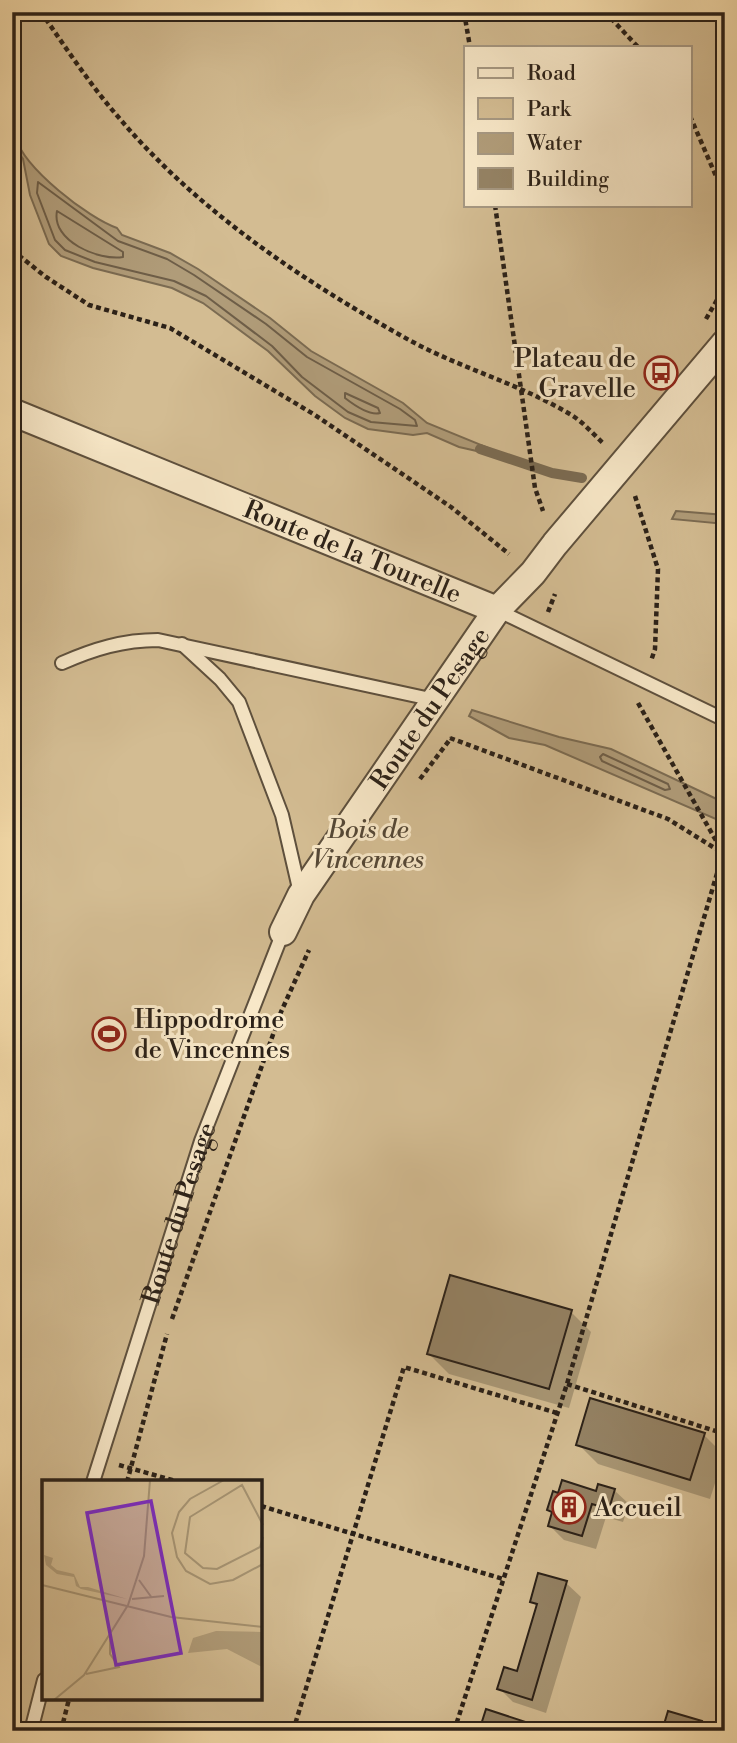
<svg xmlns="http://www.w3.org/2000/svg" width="737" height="1743" font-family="'Libre Bodoni',serif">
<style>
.green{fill:#d3bc92;stroke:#7f6e55;stroke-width:2;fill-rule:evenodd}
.water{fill:#b09c79;stroke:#7b6b52;stroke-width:2}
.shadow{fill:#0003}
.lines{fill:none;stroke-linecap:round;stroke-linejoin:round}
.shore{stroke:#6e5e48;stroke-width:2}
.stream{stroke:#7b6b52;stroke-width:10}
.building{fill:#948264;stroke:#2b2118;stroke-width:2}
.lane-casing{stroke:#5e503d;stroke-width:16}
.street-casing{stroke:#5e503d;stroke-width:30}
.path{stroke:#2b2118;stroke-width:4.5;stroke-dasharray:5 3.5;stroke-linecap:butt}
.lane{stroke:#f8e8c8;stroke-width:12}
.street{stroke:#f8e8c8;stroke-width:26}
.labels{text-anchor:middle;stroke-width:6;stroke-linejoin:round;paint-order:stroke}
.poi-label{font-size:26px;fill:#2b2118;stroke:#f8e8c8;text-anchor:start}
.street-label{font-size:26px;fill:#2b2118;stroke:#f8e8c8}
.park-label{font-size:26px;font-style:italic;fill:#554836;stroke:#f8e8c8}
.inset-road{fill:none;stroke:#a49170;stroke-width:2}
.view{fill:#7b2cbf;fill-opacity:0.15;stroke:#7b2cbf;stroke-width:3.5}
.inset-edge{fill:none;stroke:#2b2118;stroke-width:3.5}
</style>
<rect width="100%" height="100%" fill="#f5dcab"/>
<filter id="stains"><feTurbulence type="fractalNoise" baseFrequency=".00286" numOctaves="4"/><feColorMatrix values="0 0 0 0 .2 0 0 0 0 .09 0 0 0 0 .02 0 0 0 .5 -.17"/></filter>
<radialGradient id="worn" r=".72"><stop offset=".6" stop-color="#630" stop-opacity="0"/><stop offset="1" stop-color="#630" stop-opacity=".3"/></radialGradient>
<!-- green -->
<path class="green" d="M12 12H725V1731H12ZM466 47H690V205H466ZM44 1482H261V1699H44Z"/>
<!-- water -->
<g class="water">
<path d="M12 100C15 112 12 126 16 138 24 168 88 218 117 228L122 235 170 253 198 269 270 318 311 351 403 403 427 423 491 449 490 454 459 447 427 433 413 435 368 429 345 418 315 396 268 351 203 303 172 288 93 268 61 256 49 244 30 195 23 159 12 144Z"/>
<polygon points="676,511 725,515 725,524 672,519"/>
<polygon points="472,710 559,737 611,749 725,803 725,823 545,745 509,738 469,716"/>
</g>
<!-- shadow -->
<g class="shadow">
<polygon points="571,1312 591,1332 569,1408 449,1374 429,1354"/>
<polygon points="704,1435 724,1455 710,1499 598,1464 578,1444"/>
<polygon points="614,1490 629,1504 623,1522 606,1517 596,1549 564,1540 550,1526 553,1514 549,1510 597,1493"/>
<polygon points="566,1583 581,1597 546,1713 513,1702 499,1688 518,1674 538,1607 532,1601"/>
<polygon points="701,1722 707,1731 664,1731"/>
</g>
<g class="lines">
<!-- shore -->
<g class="shore">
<polygon points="38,182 118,241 167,259 194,275 266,324 307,357 400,409 415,420 417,426 371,422 348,412 302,377 272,346 206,296 174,281 95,262 65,250 55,240 37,193"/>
<path d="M57 211 123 252V257C99 261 51 241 57 211Z"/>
<path d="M345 393 378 408 380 413C369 416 354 405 345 398Z"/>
<polygon points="603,754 668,784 670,789 665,790 602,761 600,757"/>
</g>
<!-- stream -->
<polyline class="stream" points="480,449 552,473 582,478"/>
</g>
<!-- building -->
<g class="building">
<polygon points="450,1275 572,1310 549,1389 427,1354"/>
<polygon points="590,1398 705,1433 690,1480 576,1445"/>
<polygon points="562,1480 596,1491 598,1484 615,1489 609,1509 592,1504 582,1536 548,1526 552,1512 547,1510 553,1491 558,1493"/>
<polygon points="538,1573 567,1581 532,1700 497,1689 504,1667 517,1671 537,1604 530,1602"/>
<polygon points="486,1709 553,1731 479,1731"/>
<polygon points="668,1711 702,1721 699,1731 662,1731"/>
</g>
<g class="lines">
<defs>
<g id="lane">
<polyline points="497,610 725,720"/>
<polyline points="182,644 220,679 239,702 282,815 300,893"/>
<path d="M62 663C94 649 123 640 158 640L435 700"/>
<path id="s1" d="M93 1482 201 1141 283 932"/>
<polyline points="31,1731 44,1680"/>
</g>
<g id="street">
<path id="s2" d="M12 412 497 610"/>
<path id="s3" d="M283 932 301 895 497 610 533 573 555 544 725 343"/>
</g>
</defs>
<!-- lane casing -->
<use href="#lane" class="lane-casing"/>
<!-- street casing -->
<use href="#street" class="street-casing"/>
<!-- path -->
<g class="path">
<path d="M41 12C66 48 91 86 120 119 199 212 303 281 409 340 462 369 521 384 573 416 584 423 594 435 604 444"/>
<polyline points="464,12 470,47"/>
<polyline points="605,12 638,47"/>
<polyline points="690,116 725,197"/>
<polyline points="495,205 535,488 543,511"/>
<polyline points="12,250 46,277 89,305 170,328 315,415 451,507 509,554"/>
<polyline points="706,319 725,286"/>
<polyline points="635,496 658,569 655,649 651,661"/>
<polyline points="548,612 555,594"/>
<polyline points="638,703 723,853"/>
<polyline points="450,738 668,819 721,852"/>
<polyline points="420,779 451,738"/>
<polyline points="172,1319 281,1012 309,950"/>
<polyline points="567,1384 725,1434"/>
<polyline points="119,1465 179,1482"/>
<polyline points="127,1482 167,1334"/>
<polyline points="261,1506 503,1579"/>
<polyline points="61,1731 69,1699"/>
<polyline points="293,1731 404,1367 557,1413"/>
<polyline points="454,1731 567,1384 723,853"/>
</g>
<!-- lane -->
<use href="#lane" class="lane"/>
<!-- street -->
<use href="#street" class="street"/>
</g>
<!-- icons -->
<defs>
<symbol id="bus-ring" viewBox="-11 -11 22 22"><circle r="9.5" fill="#f8e8c8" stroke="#8f2418" stroke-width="1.5"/><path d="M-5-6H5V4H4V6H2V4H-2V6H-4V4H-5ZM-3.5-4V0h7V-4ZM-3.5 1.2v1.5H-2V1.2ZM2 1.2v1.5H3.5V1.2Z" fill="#8f2418"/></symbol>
<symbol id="stadium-ring" viewBox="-11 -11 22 22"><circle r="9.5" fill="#f8e8c8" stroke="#8f2418" stroke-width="1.5"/><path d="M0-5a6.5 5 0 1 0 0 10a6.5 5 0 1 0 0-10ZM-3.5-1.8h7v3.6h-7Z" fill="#8f2418"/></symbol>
<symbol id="building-ring" viewBox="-11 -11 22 22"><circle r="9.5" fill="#f8e8c8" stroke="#8f2418" stroke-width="1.5"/><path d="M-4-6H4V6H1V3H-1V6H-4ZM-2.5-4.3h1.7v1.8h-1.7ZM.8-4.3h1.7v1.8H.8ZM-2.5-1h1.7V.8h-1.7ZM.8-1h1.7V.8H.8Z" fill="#8f2418"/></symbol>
</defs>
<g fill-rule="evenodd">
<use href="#bus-ring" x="642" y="354" width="38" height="38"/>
<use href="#stadium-ring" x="90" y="1015" width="38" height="38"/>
<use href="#building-ring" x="550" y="1488" width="38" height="38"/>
</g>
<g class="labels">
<!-- poi labels -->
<g class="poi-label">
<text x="636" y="367" text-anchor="end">Plateau de<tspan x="636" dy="30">Gravelle</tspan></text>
<text x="134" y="1028">Hippodrome<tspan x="134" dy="30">de Vincennes</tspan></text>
<text x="594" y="1516">Accueil</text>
</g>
<!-- street labels -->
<g class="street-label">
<text dy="9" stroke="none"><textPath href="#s2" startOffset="368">Route de la Tourelle</textPath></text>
<text dy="9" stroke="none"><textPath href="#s3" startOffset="268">Route du Pesage</textPath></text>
<text dy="9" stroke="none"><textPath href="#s1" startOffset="282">Route du Pesage</textPath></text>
</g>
<!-- park labels -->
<g class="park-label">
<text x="368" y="838">Bois de<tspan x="368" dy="30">Vincennes</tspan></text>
</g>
</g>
<!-- overview -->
<g transform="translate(42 1480)">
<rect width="220" height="220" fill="#f5dcab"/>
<path d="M0 0H220V220H0Z" fill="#d3bc92"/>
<path d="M2 75 11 78 9 85 15 90 32 94 38 107H46L85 119 39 109 34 106 32 97 15 94 4 85ZM174 151 220 152V187L185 169 146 173 151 158Z" fill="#b09c79"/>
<path class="inset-road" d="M182 0 148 19 137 32 130 53 135 77 144 91 168 104 191 100 221 84M221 45 200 5 148 37 143 73 161 88 175 89 218 67 221 57M97 100 110 118M0 105 129 137 221 147M90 119 122 116M44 194 77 187 68 174V158M12 220 42 195 86 125 102 76 108 0"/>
<path class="view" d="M109 21 139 173 74 185 45 33Z"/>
<rect width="220" height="220" class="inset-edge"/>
</g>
<!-- margin -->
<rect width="737" height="1743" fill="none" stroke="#f5dcab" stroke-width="42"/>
<rect x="14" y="14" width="709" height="1715" fill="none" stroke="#2b2118" stroke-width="3.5"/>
<rect x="21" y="21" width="695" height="1701" fill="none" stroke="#2b2118" stroke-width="2"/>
<!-- legend -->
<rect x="464" y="46" width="228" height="161" fill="#f8e8c8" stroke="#a69882" stroke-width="2"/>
<rect x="478" y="68" width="35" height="10" fill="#f8e8c8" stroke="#a69882" stroke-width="2"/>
<text x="527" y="80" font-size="21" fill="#2b2118">Road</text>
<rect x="478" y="98" width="35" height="21" fill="#d3bc92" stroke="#a69882" stroke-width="2"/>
<text x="527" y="116" font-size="21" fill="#2b2118">Park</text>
<rect x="478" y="133" width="35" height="21" fill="#b09c79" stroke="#a69882" stroke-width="2"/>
<text x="527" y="150" font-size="21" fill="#2b2118">Water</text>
<rect x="478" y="168" width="35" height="21" fill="#948264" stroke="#a69882" stroke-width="2"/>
<text x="527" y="186" font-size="21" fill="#2b2118">Building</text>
<rect width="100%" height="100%" filter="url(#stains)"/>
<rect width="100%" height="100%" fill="url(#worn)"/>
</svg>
